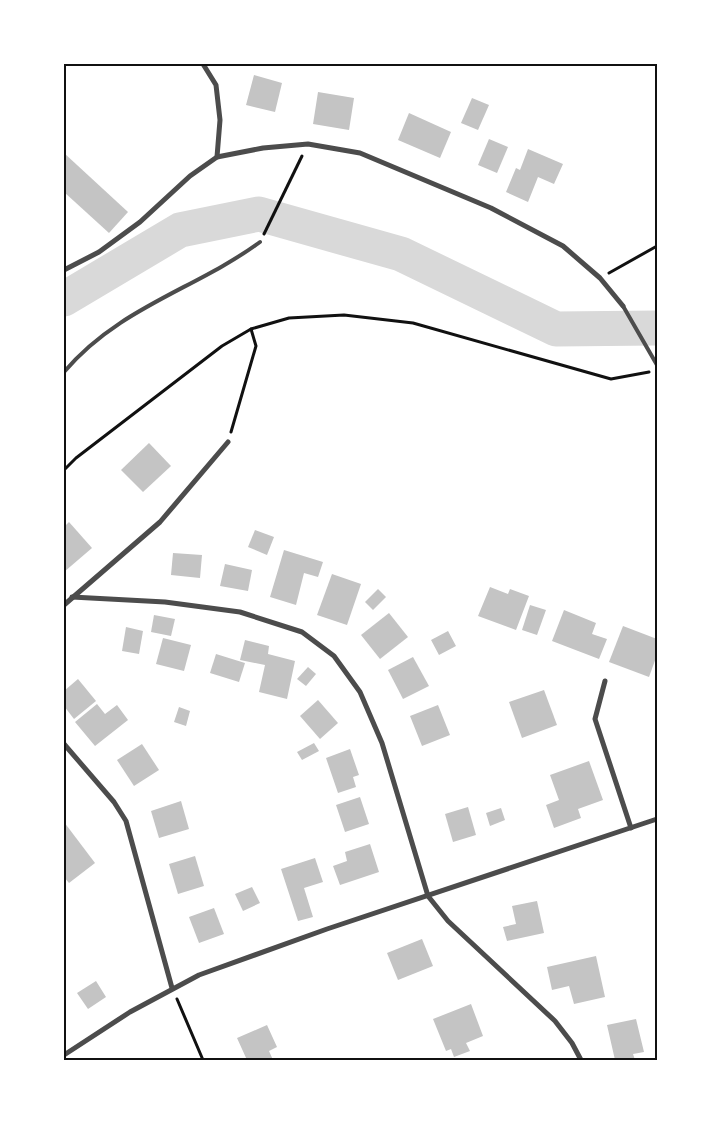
<svg xmlns="http://www.w3.org/2000/svg" width="721" height="1124" font-family="'Nunito Sans',sans-serif">
<style>
.lines{fill:none;stroke-linecap:round;stroke-linejoin:round}
.river{stroke:#d9d9d9;stroke-width:35}
.building{fill:#c4c4c4}
.path{stroke:#111;stroke-width:3}
.service{stroke:#4c4c4c;stroke-width:4}
.minor{stroke:#4c4c4c;stroke-width:5}
.neatline{fill:none;stroke:#111;stroke-width:2}
</style>
<rect width="100%" height="100%" fill="#fff"/>
<g class="lines">
<!-- river -->
<polyline class="river" points="64,299 180,230 259,214 401,254 556,329 657,328"/>
</g>
<!-- building -->
<g class="building">
<polygon points="254,75 282,83 275,112 246,105"/>
<polygon points="318,92 354,98 349,130 313,124"/>
<polygon points="472,98 489,105 478,130 461,123"/>
<polygon points="409,113 451,132 440,158 398,140"/>
<polygon points="489,139 508,147 497,173 478,165"/>
<polygon points="528,149 563,164 554,184 538,177 528,202 506,192 516,168 520,170"/>
<polygon points="64,153 128,212 109,233 64,192"/>
<polygon points="149,443 171,466 143,492 121,470"/>
<polygon points="69,522 92,548 64,572 64,527"/>
<polygon points="255,530 274,537 267,555 248,547"/>
<polygon points="284,550 323,562 318,577 304,573 296,605 270,597"/>
<polygon points="173,553 202,555 200,578 171,575"/>
<polygon points="225,564 252,570 248,591 220,586"/>
<polygon points="332,574 361,584 347,625 317,615"/>
<polygon points="490,587 508,594 510,589 529,596 516,630 478,616"/>
<polygon points="378,589 386,597 373,610 365,602"/>
<polygon points="530,605 546,610 537,635 522,630"/>
<polygon points="564,610 596,623 592,634 607,639 599,659 552,641"/>
<polygon points="389,613 408,637 380,659 361,635"/>
<polygon points="154,615 175,619 171,636 151,632"/>
<polygon points="623,626 657,639 657,655 649,677 609,662"/>
<polygon points="126,627 143,631 139,654 122,651"/>
<polygon points="448,631 456,646 439,655 431,640"/>
<polygon points="163,638 191,645 184,671 156,664"/>
<polygon points="245,640 269,646 268,654 295,661 287,699 259,692 265,665 240,660"/>
<polygon points="216,654 245,663 239,682 210,673"/>
<polygon points="413,657 429,686 403,699 388,670"/>
<polygon points="308,667 316,674 306,686 297,679"/>
<polygon points="78,679 96,701 74,719 64,706 64,691"/>
<polygon points="544,690 557,725 522,738 509,702"/>
<polygon points="318,700 338,723 320,739 300,716"/>
<polygon points="97,704 105,714 117,705 128,720 95,746 75,722"/>
<polygon points="438,705 450,735 422,746 410,716"/>
<polygon points="179,707 190,711 186,726 174,722"/>
<polygon points="314,743 319,751 302,760 297,752"/>
<polygon points="142,744 159,770 134,786 117,760"/>
<polygon points="350,749 359,775 353,777 356,787 338,793 326,758"/>
<polygon points="589,761 603,800 578,809 581,818 554,828 546,805 559,800 550,775"/>
<polygon points="360,797 369,824 345,832 336,805"/>
<polygon points="181,801 189,829 159,838 151,811"/>
<polygon points="468,807 476,835 453,842 445,814"/>
<polygon points="501,808 505,820 490,826 486,813"/>
<polygon points="64,822 95,863 69,883 64,877"/>
<polygon points="370,844 379,872 340,885 333,866 347,861 345,852"/>
<polygon points="195,856 204,886 178,894 169,864"/>
<polygon points="315,858 323,882 304,888 313,917 298,921 281,869"/>
<polygon points="252,887 260,903 243,911 235,894"/>
<polygon points="537,901 544,933 507,941 503,927 516,924 512,906"/>
<polygon points="214,908 224,934 199,943 189,917"/>
<polygon points="422,939 433,966 398,980 387,953"/>
<polygon points="596,956 605,997 574,1004 569,986 552,990 547,967"/>
<polygon points="96,981 106,997 88,1009 77,993"/>
<polygon points="471,1004 483,1036 466,1043 470,1051 454,1057 451,1049 446,1051 433,1019"/>
<polygon points="636,1019 644,1052 633,1054 635,1060 615,1060 607,1025"/>
<polygon points="267,1025 277,1047 269,1051 273,1060 247,1060 237,1038"/>
</g>
<g class="lines">
<!-- path -->
<g class="path">
<polyline points="264,234 302,156"/>
<polyline points="609,273 657,246"/>
<polyline points="251,329 289,318 344,315 413,323 611,379 649,372"/>
<polyline points="64,470 76,458 222,346 251,329 256,346 231,432"/>
<polyline points="177,999 203,1060"/>
</g>
<!-- service -->
<g class="service">
<polyline points="623,306 657,365"/>
<path d="M64 372C119 307 196 289 260 242"/>
</g>
<!-- minor -->
<g class="minor">
<polyline points="203,64 216,85 220,120 217,157"/>
<polyline points="64,270 99,252 140,222 190,176 217,157 263,148 308,144 360,153 491,208 563,246 600,278 623,306"/>
<polyline points="72,597 165,602 240,612 302,632 334,656 360,692 382,743 428,896 448,921 555,1021 572,1043 581,1060"/>
<polyline points="64,605 160,522 228,442"/>
<polyline points="605,681 595,719 631,828"/>
<polyline points="64,744 114,802 126,821 172,988"/>
<polyline points="64,1055 130,1012 199,975 327,929 657,819"/>
</g>
</g>
<!-- border -->
<rect width="721" height="1124" fill="none" stroke="#ffffff" stroke-width="130"/>
<rect x="65" y="65" width="591" height="994" class="neatline"/>
</svg>
